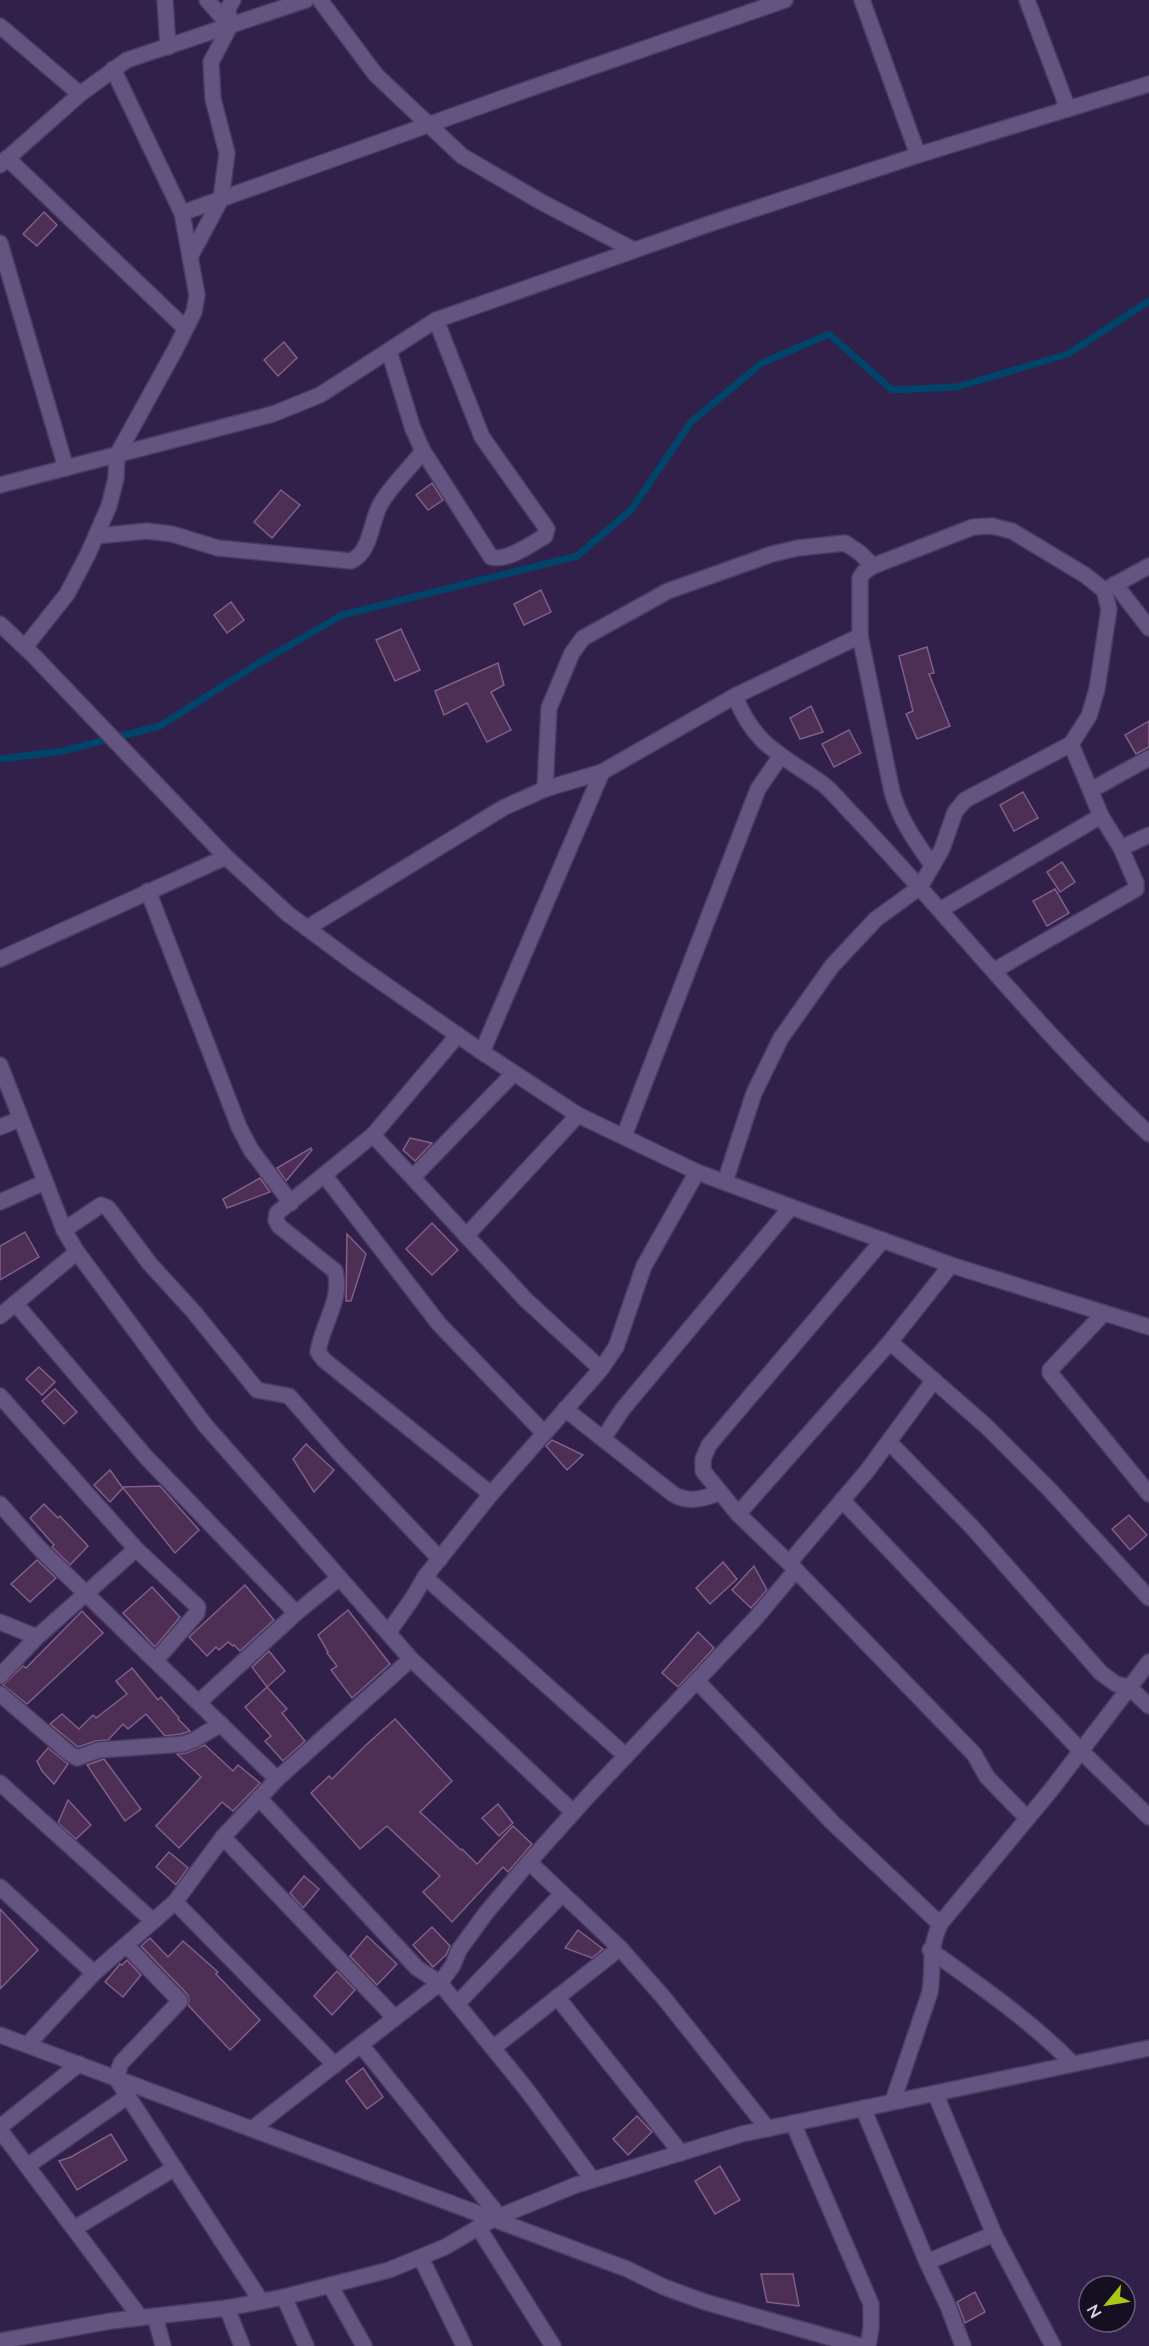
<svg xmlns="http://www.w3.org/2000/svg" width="1149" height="2346" font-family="Lato,sans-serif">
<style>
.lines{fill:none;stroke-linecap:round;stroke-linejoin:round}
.stream{stroke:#004569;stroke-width:7}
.building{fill:#4d2f55;stroke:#815f88;stroke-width:1.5}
.minor-casing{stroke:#4b3c5f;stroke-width:18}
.minor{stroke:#645481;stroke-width:15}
</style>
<rect width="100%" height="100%" fill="#30204a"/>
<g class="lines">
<!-- stream -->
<polyline class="stream" points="0,759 63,751 160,726 259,663 342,615 577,556 631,510 691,422 762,363 829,334 892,390 957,387 1068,354 1149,301"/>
</g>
<!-- building -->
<g class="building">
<polygon points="44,212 57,225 37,246 23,234"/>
<polygon points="284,342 297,358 278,376 264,360"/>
<polygon points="432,483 443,500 428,510 416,495"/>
<polygon points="281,490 300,505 272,538 254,522"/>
<polygon points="541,590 551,612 524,625 514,604"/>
<polygon points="231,602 244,620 227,633 214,615"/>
<polygon points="401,629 420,670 395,681 376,640"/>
<polygon points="927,647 934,673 929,674 950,726 917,739 906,714 913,711 899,656"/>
<polygon points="498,663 504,685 491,692 511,730 487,742 467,703 444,715 435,691"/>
<polygon points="811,706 823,732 800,739 790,718"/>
<polygon points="1149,721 1149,747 1136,754 1125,735"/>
<polygon points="849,730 861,753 834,767 822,744"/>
<polygon points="1023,792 1038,818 1014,831 1000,805"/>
<polygon points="1062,862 1075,882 1060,892 1047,872"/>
<polygon points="1055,889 1069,913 1047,926 1033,901"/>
<polygon points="410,1138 432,1143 415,1161 403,1150"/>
<polygon points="311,1148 312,1150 286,1181 277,1168"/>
<polygon points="260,1178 270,1192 227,1208 223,1199"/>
<polygon points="432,1223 458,1250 432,1275 406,1249"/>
<polygon points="25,1232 39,1257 0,1280 0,1246"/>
<polygon points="347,1234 366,1254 351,1301 346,1301"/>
<polygon points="39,1367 55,1382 42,1395 26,1379"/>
<polygon points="55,1389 77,1412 64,1424 42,1401"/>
<polygon points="552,1440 583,1455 567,1470 546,1446"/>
<polygon points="306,1444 334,1470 314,1492 293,1459"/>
<polygon points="110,1470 122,1487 160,1486 199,1530 175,1553 123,1488 110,1502 94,1485"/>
<polygon points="44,1504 58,1518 60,1516 88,1546 70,1565 52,1547 54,1545 30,1518"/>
<polygon points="1129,1515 1147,1535 1130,1550 1112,1529"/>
<polygon points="37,1560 56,1578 30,1602 11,1584"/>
<polygon points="723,1562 737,1579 710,1604 696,1588"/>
<polygon points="754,1566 767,1590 751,1608 732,1590"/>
<polygon points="245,1585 274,1620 240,1651 234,1645 233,1646 228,1642 219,1650 216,1647 207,1656 189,1637"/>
<polygon points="152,1587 180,1617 155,1647 123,1613"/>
<polygon points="348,1610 390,1664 352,1698 331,1670 337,1666 327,1653 328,1652 318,1635"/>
<polygon points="82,1611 103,1633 27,1704 3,1685 23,1666 26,1668"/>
<polygon points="698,1632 714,1648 678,1687 662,1673"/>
<polygon points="269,1651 285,1671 267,1687 252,1667"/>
<polygon points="132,1668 158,1700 161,1697 179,1718 178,1719 190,1731 181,1734 165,1736 146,1714 128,1729 123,1724 108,1740 96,1741 78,1747 50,1724 62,1714 79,1729 93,1715 96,1718 127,1694 116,1681"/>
<polygon points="267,1687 287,1709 282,1713 305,1741 283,1761 265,1741 271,1736 245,1707"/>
<polygon points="395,1719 452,1781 420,1812 461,1850 462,1849 477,1864 513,1826 532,1844 508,1872 503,1867 452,1922 423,1892 440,1876 387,1826 360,1849 311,1793 329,1776 332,1779 366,1745"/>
<polygon points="205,1745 233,1771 238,1765 260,1783 233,1811 222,1802 179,1848 156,1826 201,1777 177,1754 186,1753"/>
<polygon points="48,1748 68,1764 54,1784 42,1771 37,1761"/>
<polygon points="104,1759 141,1809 125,1821 87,1765"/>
<polygon points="68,1800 91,1825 76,1839 58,1823"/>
<polygon points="498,1804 513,1823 499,1836 482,1818"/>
<polygon points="169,1852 188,1868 176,1885 156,1867"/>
<polygon points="304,1876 319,1889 303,1908 290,1893"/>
<polygon points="0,1909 38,1950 0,1989"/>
<polygon points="432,1927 450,1946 446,1955 433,1967 413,1945"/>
<polygon points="578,1930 603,1949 592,1958 565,1948"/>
<polygon points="367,1936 397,1964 377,1985 350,1956"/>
<polygon points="150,1938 168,1957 183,1941 218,1972 216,1974 260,2020 230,2050 188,2005 189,1999 187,1994 141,1946"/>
<polygon points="127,1960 141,1975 123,1997 105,1982 120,1964 122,1965"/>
<polygon points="337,1971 355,1990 332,2015 314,1996"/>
<polygon points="363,2068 383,2097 367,2109 346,2081"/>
<polygon points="637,2116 652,2132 628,2155 613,2139"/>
<polygon points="111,2134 127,2160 77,2190 59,2161 71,2157"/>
<polygon points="720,2166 740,2200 715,2214 695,2181"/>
<polygon points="761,2274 793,2274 799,2306 767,2302"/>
<polygon points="975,2292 985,2312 965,2323 957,2302"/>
</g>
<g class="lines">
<defs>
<g id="minor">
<polyline points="165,0 168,47"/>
<polyline points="207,0 230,26"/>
<polyline points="320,0 376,75 462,156 543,203 634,250"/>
<polyline points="862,0 918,155 1149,84"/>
<polyline points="1027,0 1068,109"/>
<polyline points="0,26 80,94"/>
<polyline points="7,158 185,328"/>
<polyline points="0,165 80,94 127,60 306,0"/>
<polyline points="182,213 531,88 785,0"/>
<polyline points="0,243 66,468"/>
<polyline points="190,257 221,199 227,153 213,99 211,62 230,26 228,8 233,0"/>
<path d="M389 351 413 429 423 451 491 557C506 562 532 544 545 536L547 529 482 437 436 320"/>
<polyline points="0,485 273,414 320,395 436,320 706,225 918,155"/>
<path d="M96 536 147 531 172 534 218 548 351 561C372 551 370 522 381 503 392 485 410 468 423 451"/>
<polyline points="1115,584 1149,628"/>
<polyline points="1107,589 1149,566"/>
<polyline points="0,624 34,656 226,857 288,914 354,963 482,1052 578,1115 697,1172 791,1207 951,1265 1149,1327"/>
<polyline points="25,647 67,594 88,554 109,506 116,478 117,455 175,350 194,312 197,295 182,213 113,69"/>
<path d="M735 696C755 747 781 754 823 784 834 793 844 806 855 817 954 921 1043 1036 1149 1134"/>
<polyline points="545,789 549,708 572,653 583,638 668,591 772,554 798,548 845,543 860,553 873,566"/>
<polyline points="1091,790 1149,758"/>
<polyline points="1121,848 1149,835"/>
<polyline points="148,891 239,1127 251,1150 291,1203"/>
<polyline points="940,910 1101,816"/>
<polyline points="307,928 503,808 545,789 602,772 735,696 860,636"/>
<polyline points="0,959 226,857"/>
<polyline points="995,970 1136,889 1136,883 1121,848 1101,816 1071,744"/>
<path d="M458 1035 373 1135 277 1213 276 1220 279 1226 335 1271C343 1299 322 1324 318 1352L324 1360 491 1494"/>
<polyline points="482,1052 602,772"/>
<polyline points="0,1065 64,1230 77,1252 205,1425 411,1659 573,1812"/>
<polyline points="0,1127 20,1119"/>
<polyline points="373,1135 526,1300 601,1369"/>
<polyline points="624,1136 758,789 780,757"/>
<polyline points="325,1176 439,1324 544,1433"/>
<polyline points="413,1177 513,1074"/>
<path d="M725 1182 754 1093 781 1038 832 966 876 919 920 887 942 849 955 812 965 800 1071 744 1089 716 1097 689 1109 609 1104 590 1085 575 1012 531 992 526 973 527 873 566 864 572 860 578V636L892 792C900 820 916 842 932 865"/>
<polyline points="0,1202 45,1182"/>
<polyline points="64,1230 101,1205 108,1208 150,1264 193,1311 257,1390 289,1396 339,1453 440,1559"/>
<polyline points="466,1236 578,1115"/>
<polyline points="883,1240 709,1445 703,1459 703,1471 738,1514 789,1563 974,1754 987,1777 1027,1818"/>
<polyline points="15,1303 146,1457 296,1613"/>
<polyline points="1104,1313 1050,1370 1050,1373 1149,1494"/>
<polyline points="0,1316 77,1252"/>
<polyline points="890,1342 986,1426 1049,1489 1149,1598"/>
<polyline points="0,1396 136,1549 198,1607 197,1613 156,1660"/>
<path d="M565 1409 673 1494C690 1504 703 1498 720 1493"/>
<polyline points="603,1439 622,1410 791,1207"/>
<polyline points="889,1442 972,1527 1101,1673 1116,1684 1129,1687 1149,1706"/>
<polyline points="842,1500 1081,1751 1149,1817"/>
<polyline points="0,1504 40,1549 277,1779"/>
<polyline points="738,1514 890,1342 951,1265"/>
<polyline points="789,1563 867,1471 934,1380"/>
<polyline points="425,1577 626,1756"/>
<polyline points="0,1622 37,1637"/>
<polyline points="388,1633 412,1599 425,1577 491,1494 601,1369 616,1347 644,1266 697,1172"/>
<polyline points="0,1676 37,1637 136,1549"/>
<polyline points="697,1681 832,1822 940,1924"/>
<polyline points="0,1694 69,1753 77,1758 99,1750 183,1744 194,1740 221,1724"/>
<polyline points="199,1702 296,1613 339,1578"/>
<polyline points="0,1783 153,1921"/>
<polyline points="259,1798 417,1968 440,1983 527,2090 592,2179"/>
<polyline points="223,1837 395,2018"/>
<polyline points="529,1862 620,1948 664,1998 768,2129"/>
<polyline points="0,1887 94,1973"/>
<polyline points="175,1902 335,2065"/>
<polyline points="126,1945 180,2001 121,2063 116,2078 261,2301"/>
<path d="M930 1950C980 1986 1030 2020 1073 2064"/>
<polyline points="557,1997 681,2153"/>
<polyline points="457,2004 562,1894"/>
<polyline points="0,2035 627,2269 664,2287 705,2302 860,2346"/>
<polyline points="28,2044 94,1973 175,1902 223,1837 277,1779 411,1659"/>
<polyline points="361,2045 499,2216"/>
<polyline points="493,2048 620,1948"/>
<polyline points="935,2093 994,2234 1053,2346"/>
<path d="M893 2101 930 1992C934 1963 928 1951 940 1924L1051 1790 1149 1662"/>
<polyline points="863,2108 927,2262 948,2306 963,2346"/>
<polyline points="793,2123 871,2304 871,2328 868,2346"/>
<polyline points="0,2127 79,2064"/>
<polyline points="252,2129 440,1983 453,1965 459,1950 486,1913 529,1862 589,1795 754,1620 796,1570"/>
<polyline points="0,2130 140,2317"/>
<polyline points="27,2166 128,2096"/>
<polyline points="478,2227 553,2346"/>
<polyline points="75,2228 175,2168"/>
<polyline points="421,2258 464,2346"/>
<polyline points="927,2262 994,2234"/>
<polyline points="330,2285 364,2346"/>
<polyline points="284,2297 306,2346"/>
<polyline points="227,2308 242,2346"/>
<polyline points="155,2316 163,2346"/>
<polyline points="0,2341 111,2321 227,2308 284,2297 389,2270 445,2247 493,2219 576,2185 742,2134 1149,2048"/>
</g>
</defs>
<!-- minor casing -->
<use href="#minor" class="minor-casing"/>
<!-- minor -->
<use href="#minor" class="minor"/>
</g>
<!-- north arrow -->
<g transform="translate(1107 2304) rotate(240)"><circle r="28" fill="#160f21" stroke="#645d72" stroke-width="1.5"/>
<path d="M0-4.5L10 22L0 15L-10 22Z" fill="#aac718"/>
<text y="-9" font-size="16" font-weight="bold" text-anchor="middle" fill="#dad2ec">N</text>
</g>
</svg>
